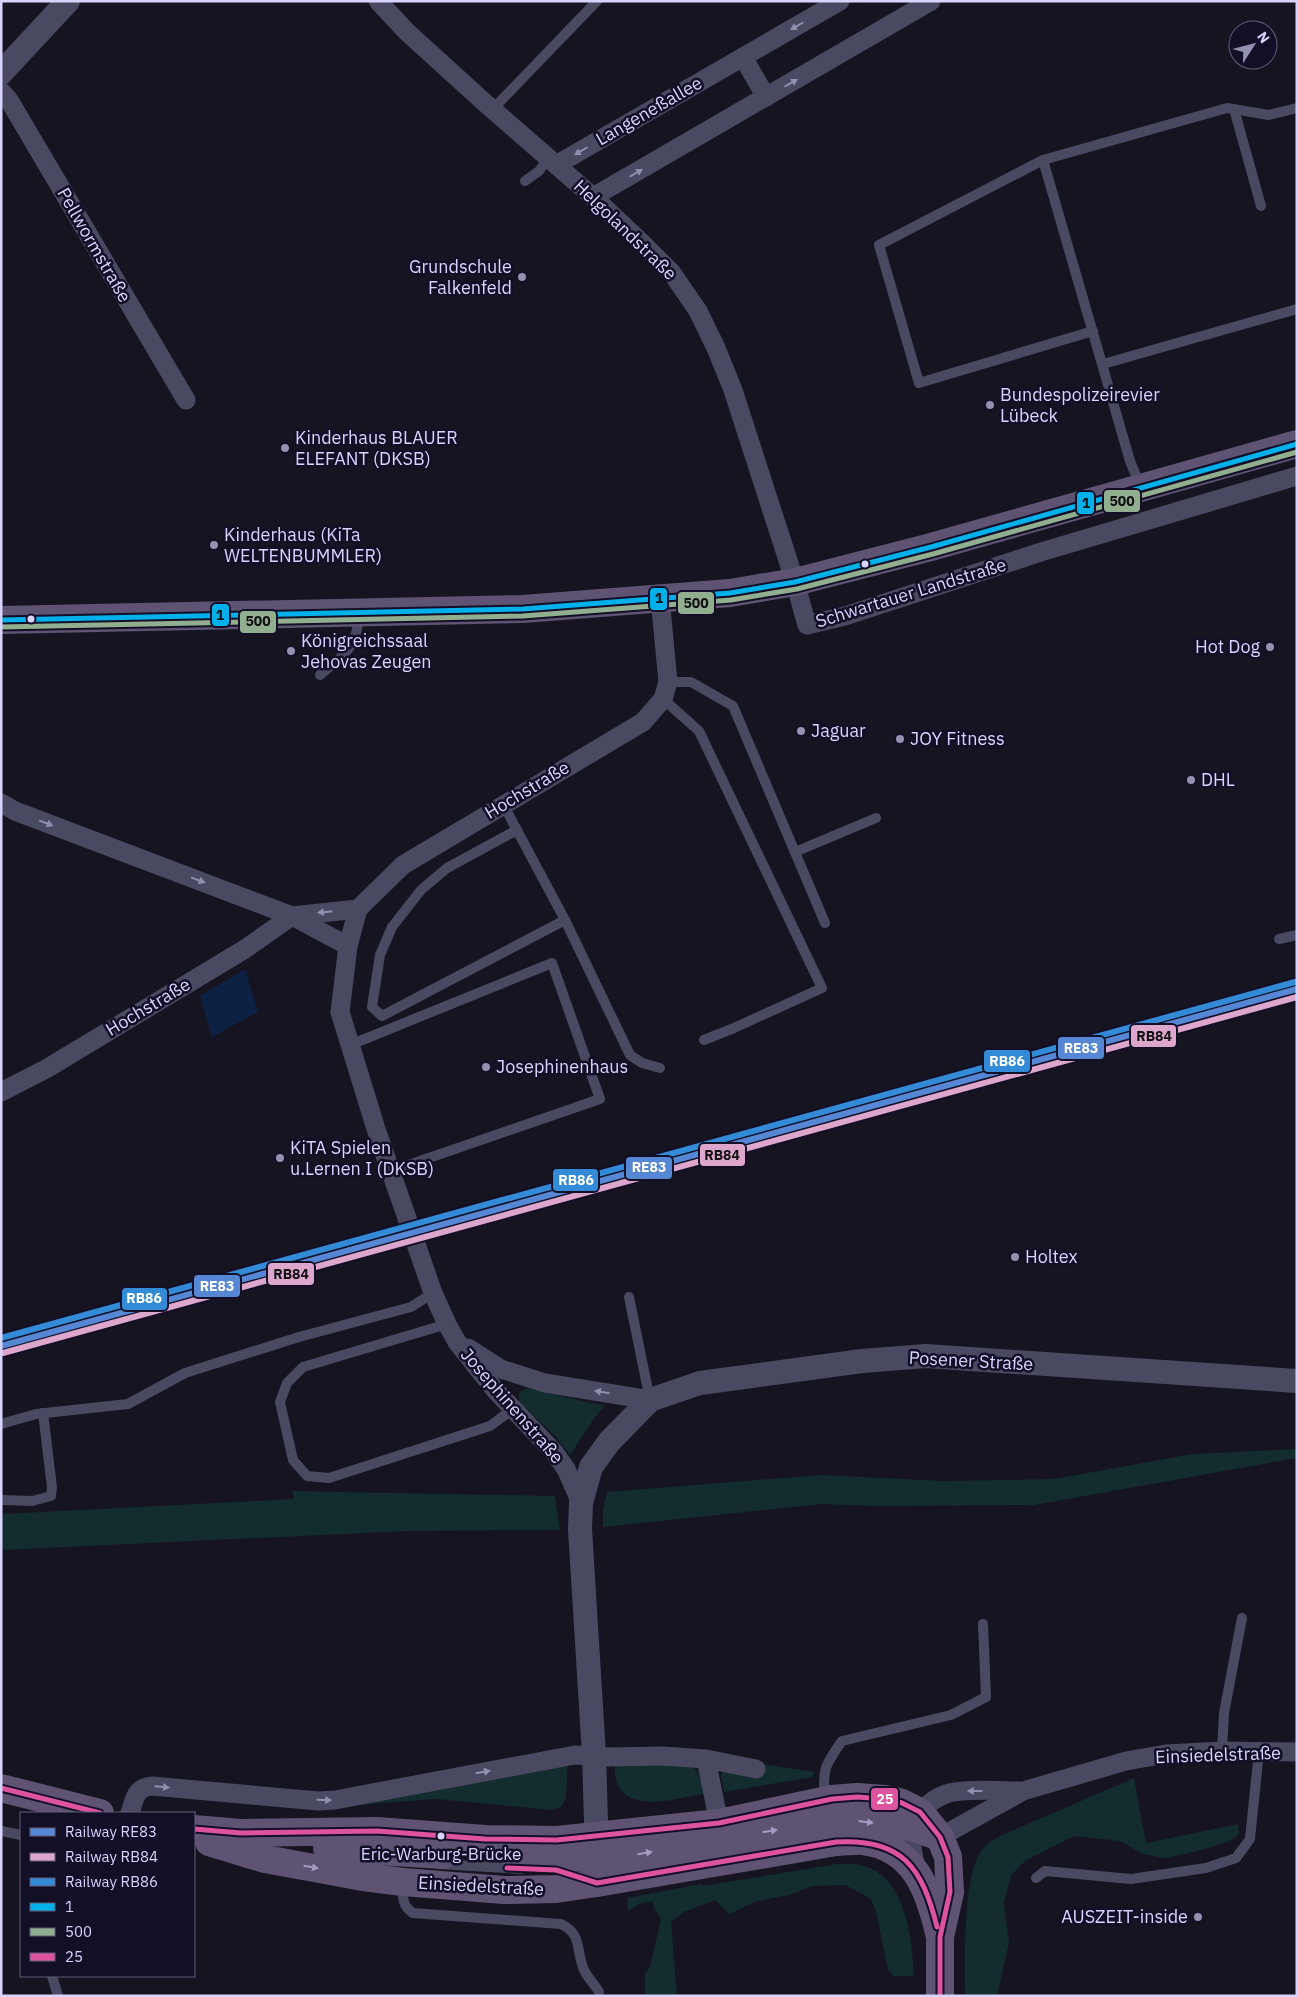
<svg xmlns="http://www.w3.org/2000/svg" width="1298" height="1997" font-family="'IBM Plex Sans',sans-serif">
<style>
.green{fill:#132c2d}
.water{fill:#0d2144}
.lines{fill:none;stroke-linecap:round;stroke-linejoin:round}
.service{stroke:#4a4962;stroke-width:10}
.minor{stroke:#4a4962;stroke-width:19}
.tertiary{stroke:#4a4962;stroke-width:24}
.primary{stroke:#5e5373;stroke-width:28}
.bus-1-casing{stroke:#130f26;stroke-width:9}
.bus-2-casing{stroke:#130f26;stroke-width:9}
.bus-3-casing{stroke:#130f26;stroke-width:9}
.bus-1{stroke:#00b0ea;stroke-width:5}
.bus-2{stroke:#91ae8f;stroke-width:5}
.bus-3{stroke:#dd539d;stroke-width:5}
.rail-1-casing{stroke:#130f26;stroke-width:10}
.rail-2-casing{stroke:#130f26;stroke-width:10}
.rail-3-casing{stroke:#130f26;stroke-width:10}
.rail-1{stroke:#5587d4;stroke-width:6}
.rail-2{stroke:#dda6cc;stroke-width:6}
.rail-3{stroke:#338bd7;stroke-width:6}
.oneway{fill:#928eb0}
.oneway2{fill:#a29ac0}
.poi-dot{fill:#9591b1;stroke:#130f26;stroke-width:2}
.bus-dot{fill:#d9d4ff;stroke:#130f26;stroke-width:2}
.labels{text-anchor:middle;stroke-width:5;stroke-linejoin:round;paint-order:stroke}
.bus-label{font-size:17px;fill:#d9d4ff;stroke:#130f26}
.street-label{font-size:18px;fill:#d9d4ff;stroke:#130f26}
.poi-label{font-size:18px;fill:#d9d4ff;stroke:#130f26;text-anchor:start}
.line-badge{stroke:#130f26;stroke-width:2}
.badge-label{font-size:14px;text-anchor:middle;font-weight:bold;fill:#fff}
.pale-badge-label{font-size:14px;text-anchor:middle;font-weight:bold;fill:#111}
</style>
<rect width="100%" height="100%" fill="#161421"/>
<!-- green -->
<g class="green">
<polygon points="527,1388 595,1404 605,1405 593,1420 570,1455 556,1437 519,1402 519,1392"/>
<polygon points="1297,1449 1297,1458 1034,1505 879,1506 822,1504 603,1527 603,1509 607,1492 821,1475 943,1481 1054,1479 1192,1454"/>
<polygon points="292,1491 555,1496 560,1530 407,1531 1,1550 1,1514 294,1499"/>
<polygon points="568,1759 566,1798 561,1807 551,1810 437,1799 355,1805"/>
<path d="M615 1760 689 1764C701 1773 702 1781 704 1794 678 1798 626 1815 616 1780 614 1774 615 1766 615 1760Z"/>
<polygon points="762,1764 814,1772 813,1777 724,1792 721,1776 723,1771"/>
<path d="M1134 1778 1146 1843 1238 1824 1239 1834 1228 1842 1194 1852 1165 1858 1143 1854 1120 1841 1074 1836 1025 1861 1011 1875 1004 1903 1009 1943 997 1996H965C965 1963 962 1871 984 1847 988 1842 995 1839 1000 1836Z"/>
<path d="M837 1864C844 1864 853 1863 860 1865 906 1874 912 1938 914 1976H894L888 1970 876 1912 871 1899 845 1885 812 1886 790 1895 758 1901 729 1914 715 1900 684 1912 671 1922 677 1996H645V1974L650 1967 661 1919 654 1908 652 1901 639 1904 628 1911 627 1898 701 1884 703 1886Z"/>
</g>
<!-- water -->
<polygon class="water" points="245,969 258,1012 212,1037 200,996"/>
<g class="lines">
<!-- service -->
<g class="service">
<polyline points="1234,109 1261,206"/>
<polyline points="492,110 597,1"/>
<polyline points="1043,160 879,245 919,383 1093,331"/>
<polyline points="525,181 539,171 548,158"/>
<polyline points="1103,364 1297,309"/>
<polyline points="1141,488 1130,461 1043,160 1227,108 1269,115 1297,108"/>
<path d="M320 675C346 652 356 651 359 614"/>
<polyline points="668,682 691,682 733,706 825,923"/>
<polyline points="663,699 699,731 822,988 734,1028 704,1040"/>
<polyline points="503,804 565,920 630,1055 642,1063 660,1068"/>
<polyline points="517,830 447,868 421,890 392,927 380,955 372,1007 382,1016 565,920"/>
<polyline points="795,852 876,818"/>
<polyline points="1279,939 1297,935"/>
<polyline points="350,1045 552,963 600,1099 391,1171"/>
<polyline points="629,1297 650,1400"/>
<polyline points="447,1324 303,1367 287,1383 280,1402 293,1460 307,1476 329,1478 490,1426 513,1409"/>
<polyline points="1,1424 36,1414 128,1404 185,1373 299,1337 411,1307 433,1293"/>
<polyline points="1,1500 32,1501 51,1496 52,1487 43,1413"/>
<polyline points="1222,1751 1224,1713 1242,1618"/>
<path d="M825 1799C822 1769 825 1765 842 1741L951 1715 986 1697 983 1624"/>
<polyline points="1,1831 21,1835"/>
<polyline points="438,1864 521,1869"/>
<polyline points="1036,1878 1045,1871 1131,1879 1206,1868 1236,1858 1250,1839 1259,1751"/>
<path d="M403 1883C403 1896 401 1905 413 1913L561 1924C584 1935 575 1953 585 1972 589 1979 595 1985 599 1992"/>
<polyline points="52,1976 58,1996"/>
</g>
<!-- minor -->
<g class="minor">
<polyline points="378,1 407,32 484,102 593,197 645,246 672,273 698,311 716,348 733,390 795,582 807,625 845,616 1041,552 1297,476"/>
<polyline points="743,57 766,97"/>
<polyline points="1,91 9,100 186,400"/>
<polyline points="556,165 840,1"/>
<polyline points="593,197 931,1"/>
<polyline points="1,803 15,811 292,916 348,946"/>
<polyline points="1,1092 46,1069 245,949 292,916 358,909"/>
<polyline points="468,1348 501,1369 545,1383 650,1400"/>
<polyline points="581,1503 566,1469 554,1452 496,1391 457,1342 447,1324 433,1293 376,1129 340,1012 348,946 358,909 403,865 643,722 663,699 668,682 660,598"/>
<polyline points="706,1759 719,1823"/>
<path d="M130 1813C135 1798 135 1788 152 1786L318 1801 335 1800 575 1755 608 1757 662 1756 706 1759 756 1769"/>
<polyline points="940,1837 1023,1791 1126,1761 1166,1754 1222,1751 1297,1752"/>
<path d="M917 1874C915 1862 911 1848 911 1836 912 1816 929 1800 946 1794 963 1788 1001 1791 1020 1791"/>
</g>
<!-- tertiary -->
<g class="tertiary">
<polyline points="1,73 68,1"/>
<polyline points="597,1854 594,1755 580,1529 581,1503 591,1467 609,1442 650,1400 700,1383 862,1361 926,1356 1297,1381"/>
</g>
<!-- primary -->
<g class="primary">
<polyline points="1,620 523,609 730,593 795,582 931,547 1297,444"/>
<polyline points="1,1788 100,1813"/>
<polyline points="194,1829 241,1833 377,1831 485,1839 557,1840 719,1823 832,1799 857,1797 885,1799 902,1803 920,1812 940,1837 948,1857 950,1892 940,1937 940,1996"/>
<path d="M209 1842 265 1859 363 1877 403 1882 504 1890 556 1889 597 1883 836 1842C845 1842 855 1840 863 1841 914 1847 929 1890 939 1933"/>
<polyline points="327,1848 443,1855"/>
<polyline points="516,1858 556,1859 634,1854 820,1823 857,1821 893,1825 912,1827 940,1837"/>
</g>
<defs>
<polyline id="bus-1" points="1,620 523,609 730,593 795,582 931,547 1297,444"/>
<polyline id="bus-2" points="1,627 523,616 731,600 797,589 933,554 1297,452"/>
<g id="bus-3">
<polyline points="1,1788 100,1813"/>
<polyline points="194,1829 241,1833 377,1831 485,1839 557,1840 719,1823 832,1799 857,1797 885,1799 902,1803 920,1812 940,1837 948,1857 950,1892 940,1937 940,1996"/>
<path d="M507 1868 556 1870 597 1883 836 1842C902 1838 922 1867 937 1927"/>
</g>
</defs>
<!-- bus-1 casing -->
<use href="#bus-1" class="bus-1-casing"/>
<!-- bus-2 casing -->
<use href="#bus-2" class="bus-2-casing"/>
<!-- bus-3 casing -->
<use href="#bus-3" class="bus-3-casing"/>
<!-- bus-1 -->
<use href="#bus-1" class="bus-1"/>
<!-- bus-2 -->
<use href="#bus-2" class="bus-2"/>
<!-- bus-3 -->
<use href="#bus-3" class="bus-3"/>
<defs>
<polyline id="rail-1" points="1,1346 1297,989"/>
<polyline id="rail-2" points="3,1353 1297,997"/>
<polyline id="rail-3" points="1,1338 1295,982"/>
</defs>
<!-- rail-1 casing -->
<use href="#rail-1" class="rail-1-casing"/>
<!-- rail-2 casing -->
<use href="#rail-2" class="rail-2-casing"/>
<!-- rail-3 casing -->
<use href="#rail-3" class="rail-3-casing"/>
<!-- rail-1 -->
<use href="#rail-1" class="rail-1"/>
<!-- rail-2 -->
<use href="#rail-2" class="rail-2"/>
<!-- rail-3 -->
<use href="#rail-3" class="rail-3"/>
</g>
<!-- one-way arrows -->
<defs><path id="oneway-solid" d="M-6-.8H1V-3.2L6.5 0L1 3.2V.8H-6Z" transform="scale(1.25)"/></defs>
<g class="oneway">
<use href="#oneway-solid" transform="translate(797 26) rotate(150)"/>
<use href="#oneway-solid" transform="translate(791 83) rotate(-30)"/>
<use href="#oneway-solid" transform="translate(581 151) rotate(150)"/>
<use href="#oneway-solid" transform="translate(636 173) rotate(-30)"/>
<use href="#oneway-solid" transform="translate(46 823) rotate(21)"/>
<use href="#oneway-solid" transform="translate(198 880) rotate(21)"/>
<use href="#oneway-solid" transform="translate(325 912) rotate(174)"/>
<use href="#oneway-solid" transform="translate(602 1392) rotate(-171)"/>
<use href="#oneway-solid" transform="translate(483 1772) rotate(-10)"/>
<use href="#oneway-solid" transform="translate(162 1787) rotate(5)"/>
<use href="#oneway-solid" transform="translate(975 1791) rotate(180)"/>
<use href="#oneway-solid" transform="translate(324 1800) rotate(1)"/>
</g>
<g class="oneway2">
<use href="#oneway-solid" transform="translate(866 1822) rotate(7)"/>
<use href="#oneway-solid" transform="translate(770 1831) rotate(-10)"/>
<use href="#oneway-solid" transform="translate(645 1853) rotate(-9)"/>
<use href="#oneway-solid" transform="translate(311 1867) rotate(10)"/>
</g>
<!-- markers -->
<g class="poi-dot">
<circle cx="522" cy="277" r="5"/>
<circle cx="990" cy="405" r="5"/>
<circle cx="285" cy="448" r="5"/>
<circle cx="214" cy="545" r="5"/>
<circle cx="1270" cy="647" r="5"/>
<circle cx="291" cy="651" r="5"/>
<circle cx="801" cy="731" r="5"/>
<circle cx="900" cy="739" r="5"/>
<circle cx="1191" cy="780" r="5"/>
<circle cx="486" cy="1067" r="5"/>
<circle cx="280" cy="1158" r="5"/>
<circle cx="1015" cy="1257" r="5"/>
<circle cx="1198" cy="1917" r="5"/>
</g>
<g class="bus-dot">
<circle cx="865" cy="564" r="4.5"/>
<circle cx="31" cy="619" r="4.5"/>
<circle cx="441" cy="1836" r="4.5"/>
</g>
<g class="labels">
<!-- bus labels -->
<g class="bus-label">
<text x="441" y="1860">Eric-Warburg-Brücke</text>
</g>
<!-- street labels -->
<g class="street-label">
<text transform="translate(649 111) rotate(-30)" y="6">Langeneßallee</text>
<text transform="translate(625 230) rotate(44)" y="6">Helgolandstraße</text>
<text transform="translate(94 245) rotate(60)" y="6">Pellwormstraße</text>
<text transform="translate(911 593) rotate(-17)" y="6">Schwartauer Landstraße</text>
<text transform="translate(527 790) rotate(-31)" y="6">Hochstraße</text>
<text transform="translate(148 1007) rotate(-31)" y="6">Hochstraße</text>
<text transform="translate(971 1361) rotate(3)" y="6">Posener Straße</text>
<text transform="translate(512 1406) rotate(49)" y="6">Josephinenstraße</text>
<text transform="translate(1218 1755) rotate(-2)" y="6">Einsiedelstraße</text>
<text transform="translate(481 1886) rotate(3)" y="6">Einsiedelstraße</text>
</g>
<!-- poi labels -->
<g class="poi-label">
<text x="512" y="273" text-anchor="end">Grundschule<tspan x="512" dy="21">Falkenfeld</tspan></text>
<text x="1000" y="401">Bundespolizeirevier<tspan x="1000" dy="21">Lübeck</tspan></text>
<text x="295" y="444">Kinderhaus BLAUER<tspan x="295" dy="21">ELEFANT (DKSB)</tspan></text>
<text x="224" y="541">Kinderhaus (KiTa<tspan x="224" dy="21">WELTENBUMMLER)</tspan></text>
<text x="301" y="647">Königreichssaal<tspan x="301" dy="21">Jehovas Zeugen</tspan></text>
<text x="1260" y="653" text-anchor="end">Hot Dog</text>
<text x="811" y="737">Jaguar</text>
<text x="910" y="745">JOY Fitness</text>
<text x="1201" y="786">DHL</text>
<text x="496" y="1073">Josephinenhaus</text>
<text x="290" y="1154">KiTA Spielen<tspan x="290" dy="21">u.Lernen I (DKSB)</tspan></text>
<text x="1025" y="1263">Holtex</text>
<text x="1188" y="1923" text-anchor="end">AUSZEIT-inside</text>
</g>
</g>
<g class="line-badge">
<rect x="1103" y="489" width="38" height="24" rx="5" fill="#91ae8f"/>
<rect x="1076" y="491" width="19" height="24" rx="5" fill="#00b0ea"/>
<rect x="649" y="587" width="19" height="24" rx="5" fill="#00b0ea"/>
<rect x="677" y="591" width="38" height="24" rx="5" fill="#91ae8f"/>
<rect x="211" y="603" width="19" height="24" rx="5" fill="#00b0ea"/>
<rect x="239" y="610" width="38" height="24" rx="5" fill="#91ae8f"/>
<rect x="1130" y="1024" width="47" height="24" rx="5" fill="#dda6cc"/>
<rect x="1057" y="1036" width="48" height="24" rx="5" fill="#5587d4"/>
<rect x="983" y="1049" width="48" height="24" rx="5" fill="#338bd7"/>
<rect x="699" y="1143" width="47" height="24" rx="5" fill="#dda6cc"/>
<rect x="625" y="1156" width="48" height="24" rx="5" fill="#5587d4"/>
<rect x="552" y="1168" width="47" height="24" rx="5" fill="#338bd7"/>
<rect x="267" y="1262" width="48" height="24" rx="5" fill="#dda6cc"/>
<rect x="193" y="1274" width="48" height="24" rx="5" fill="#5587d4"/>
<rect x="121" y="1287" width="47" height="24" rx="5" fill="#338bd7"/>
<rect x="870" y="1787" width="29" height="24" rx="5" fill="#dd539d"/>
</g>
<g class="badge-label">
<text x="1081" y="1053">RE83</text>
<text x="1007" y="1066">RB86</text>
<text x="649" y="1172">RE83</text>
<text x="576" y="1185">RB86</text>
<text x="217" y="1291">RE83</text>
<text x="144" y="1303">RB86</text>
<text x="885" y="1804">25</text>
</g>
<g class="pale-badge-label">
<text x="1122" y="506">500</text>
<text x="1086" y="508">1</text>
<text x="659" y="603">1</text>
<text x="696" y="608">500</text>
<text x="220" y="620">1</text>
<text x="258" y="626">500</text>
<text x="1154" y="1041">RB84</text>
<text x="722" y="1160">RB84</text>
<text x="291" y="1279">RB84</text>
</g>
<!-- border -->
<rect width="1298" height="1997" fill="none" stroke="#d9d4ff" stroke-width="5"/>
<!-- legend -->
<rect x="20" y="1812" width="175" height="165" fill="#130f26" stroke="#625e7d"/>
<rect x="30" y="1828" width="25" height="8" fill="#5587d4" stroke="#625e7d"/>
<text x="65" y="1837" font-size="15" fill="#d9d4ff">Railway RE83</text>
<rect x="30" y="1853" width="25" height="8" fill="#dda6cc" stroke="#625e7d"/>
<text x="65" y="1862" font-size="15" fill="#d9d4ff">Railway RB84</text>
<rect x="30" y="1878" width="25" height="8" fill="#338bd7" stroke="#625e7d"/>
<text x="65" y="1887" font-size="15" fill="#d9d4ff">Railway RB86</text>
<rect x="30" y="1903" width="25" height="8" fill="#00b0ea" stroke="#625e7d"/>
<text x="65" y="1912" font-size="15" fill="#d9d4ff">1</text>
<rect x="30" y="1928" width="25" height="8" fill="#91ae8f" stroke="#625e7d"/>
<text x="65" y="1937" font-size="15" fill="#d9d4ff">500</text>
<rect x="30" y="1953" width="25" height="8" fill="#dd539d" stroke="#625e7d"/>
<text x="65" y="1962" font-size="15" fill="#d9d4ff">25</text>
<!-- north arrow -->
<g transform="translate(1253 45) rotate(54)"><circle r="24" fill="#130f26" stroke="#625e7d"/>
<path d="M0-4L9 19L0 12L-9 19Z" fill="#9591b1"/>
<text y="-8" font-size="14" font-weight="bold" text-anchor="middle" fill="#d9d4ff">N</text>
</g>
</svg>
